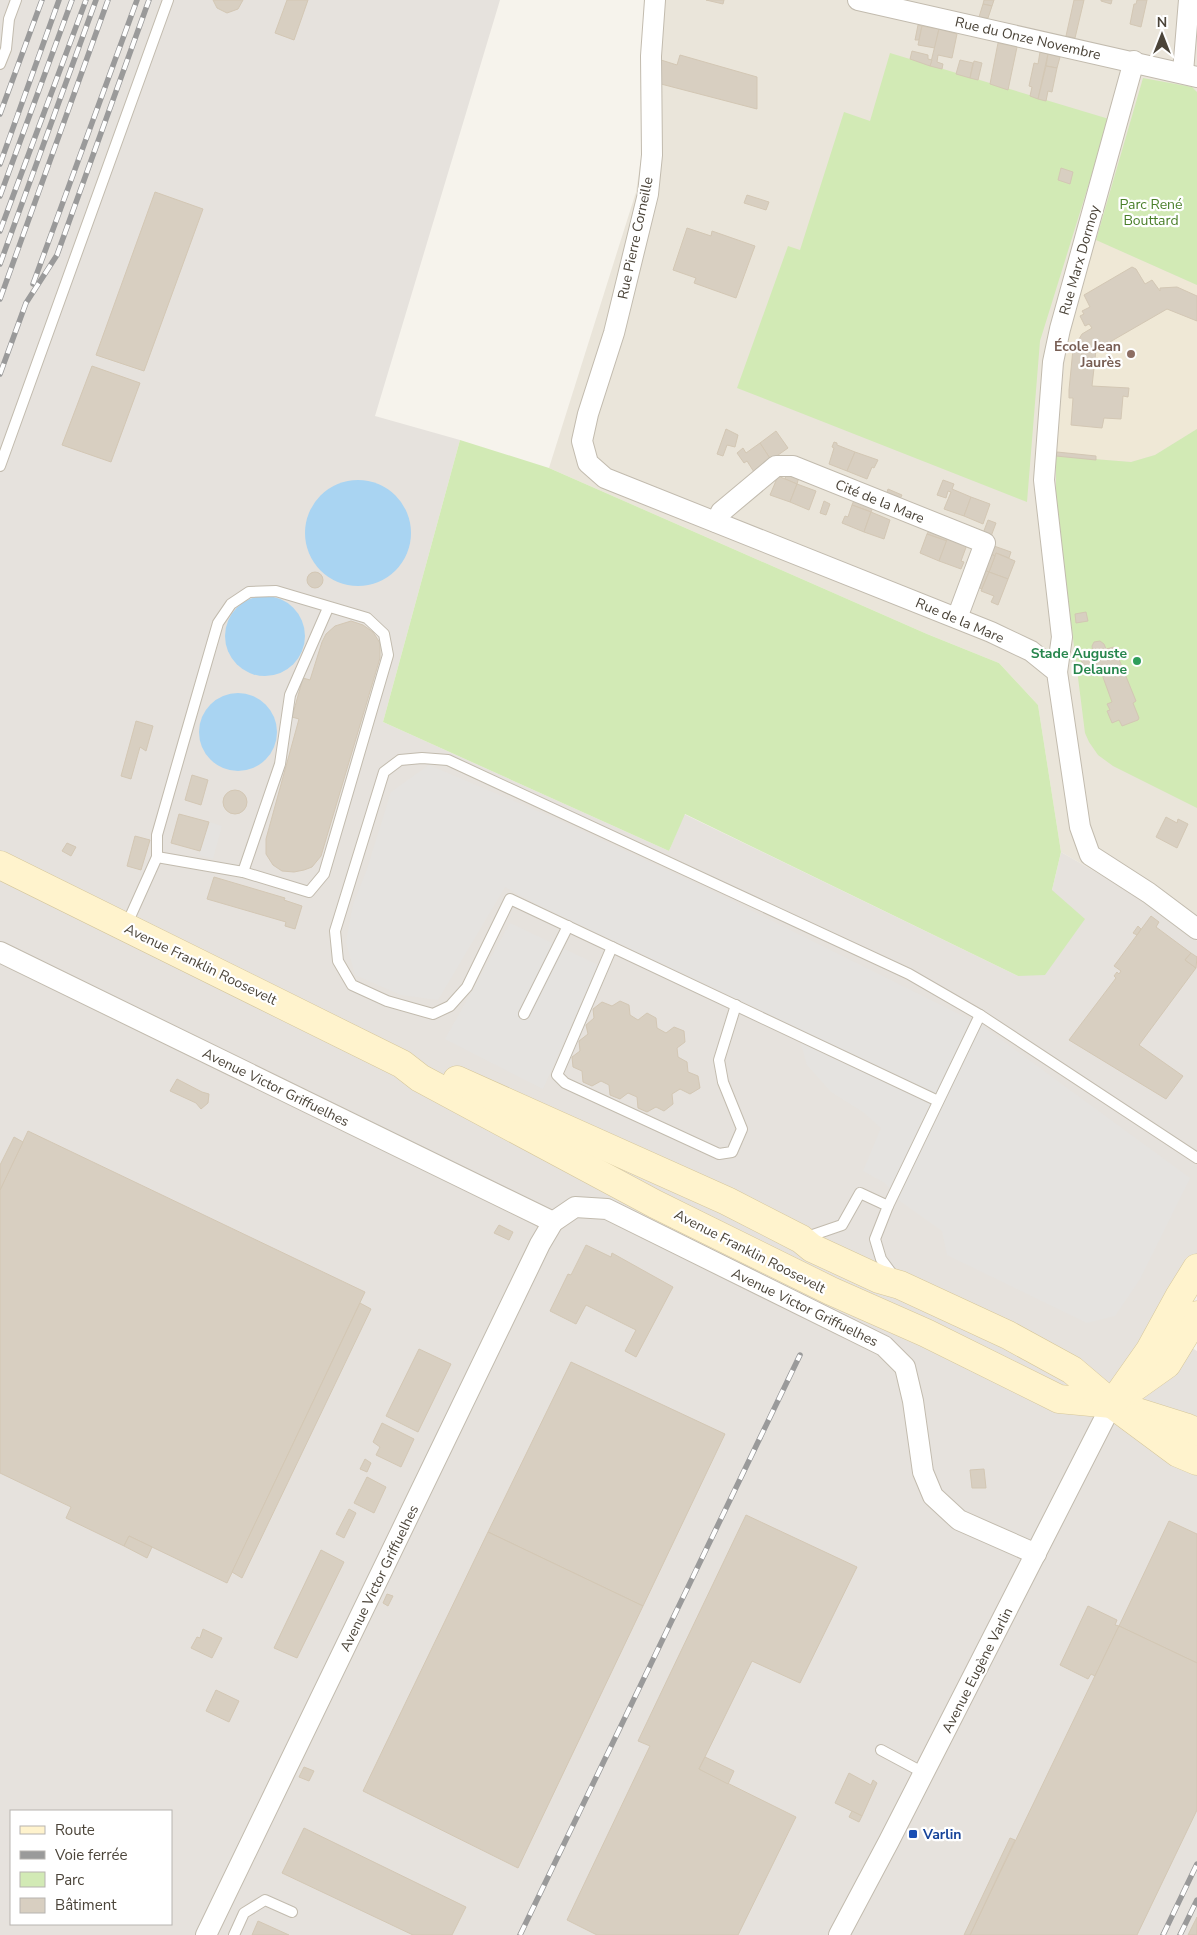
<svg xmlns="http://www.w3.org/2000/svg" width="1197" height="1935" font-family="'Nunito Sans',sans-serif">
<style>
.residential{fill:#eae5da}
.industrial{fill:#e6e2dd;fill-rule:evenodd}
.education{fill:#efe8d6}
.green{fill:#d2eab5}
.parking{fill:#e5e3e0}
.water{fill:#a9d4f2}
.building{fill:#d8cfc1;stroke:#d3c7b4}
.lines{fill:none;stroke-linecap:round;stroke-linejoin:round}
.lane-casing{stroke:#c2bbae;stroke-width:12}
.street-casing{stroke:#c2bbae;stroke-width:22}
.secondary-casing{stroke:#d6c79b;stroke-width:29}
.lane{stroke:#fff;stroke-width:10}
.street{stroke:#fff;stroke-width:20}
.secondary{stroke:#fff3cd;stroke-width:28}
.rail-casing{stroke:#9a9a9a;stroke-width:5.5}
.rail{stroke:#fff;stroke-width:4;stroke-dasharray:11;stroke-linecap:butt}
.education-dot{fill:#8d6e63;stroke:#fff;stroke-width:2}
.leisure-dot{fill:#2e9e5b;stroke:#fff;stroke-width:2}
.transit-dot{fill:#1a4fb4;stroke:#fff;stroke-width:2}
.labels{text-anchor:middle;stroke-width:4.5;stroke-linejoin:round;paint-order:stroke}
.street-label{font-size:14px;fill:#4b4439;stroke:#fff}
.park-label{font-size:14px;fill:#4a7f2a;stroke:#fff}
.education-label{font-size:14px;font-weight:bold;fill:#785e54;stroke:#fff;text-anchor:end}
.leisure-label{font-size:14px;font-weight:bold;fill:#27864d;stroke:#fff;text-anchor:end}
.transit-label{font-size:14px;font-weight:bold;fill:#164399;stroke:#fff;text-anchor:start}
</style>
<rect width="100%" height="100%" fill="#f6f3ec"/>
<!-- residential -->
<polygon class="residential" points="665,0 1197,0 1197,941 1141,898 1061,852 1038,705 999,663 927,634 549,468 636,192"/>
<!-- industrial -->
<path class="industrial" d="M0 0H500L375 416 460 440 383 722 669 851 684 814 1018 976 1052 890 1061 852 1141 898 1197 941V1285L1165 1333 1197 1351V1935H0ZM11 1811H171V1924H11Z"/>
<!-- education -->
<polygon class="education" points="1096,240 1197,285 1197,429 1155,455 1131,462 1056,456 1066,350 1072,320"/>
<!-- green -->
<g class="green">
<polygon points="890,53 1109,119 1040,341 1027,502 737,388 788,246 800,250 844,112 870,121"/>
<polygon points="1143,78 1192,87 1197,92 1197,285 1096,240"/>
<polygon points="1197,429 1197,808 1113,766 1098,755 1089,742 1085,733 1056,503 1056,456 1131,462 1155,455"/>
<polygon points="460,440 549,468 927,634 999,663 1038,705 1061,852 1052,890 1085,919 1045,975 1018,976 685,814 669,851 383,722"/>
</g>
<!-- parking -->
<g class="parking">
<polygon points="429,765 556,819 706,888 981,1025 1190,1178 1140,1279 1115,1316 1087,1323 947,1255 942,1231 900,1201 885,1183 863,1171 881,1128 863,1112 831,1092 807,1065 796,1027 536,904 505,887 438,1000 401,995 355,975 346,942 353,904 367,869 391,792"/>
<polygon points="209,822 222,826 213,859 199,855"/>
<polygon points="510,923 598,965 543,1089 445,1039"/>
</g>
<!-- water -->
<g class="water">
<circle cx="358" cy="533" r="53"/>
<circle cx="265" cy="636" r="40"/>
<circle cx="238" cy="732" r="39"/>
</g>
<!-- building -->
<g class="building">
<polygon points="213,0 243,0 238,9 227,13 217,8"/>
<polygon points="287,0 308,0 294,40 275,33"/>
<polygon points="706,0 724,0 723,4"/>
<polygon points="984,0 994,0 992,6 983,4"/>
<polygon points="1074,0 1084,0 1075,38 1066,36"/>
<polygon points="1101,0 1112,0 1111,4 1101,1"/>
<polygon points="1137,0 1147,0 1141,27 1130,24 1134,4 1136,4"/>
<polygon points="983,4 992,6 988,18 979,17"/>
<polygon points="918,25 922,26 919,40 915,40"/>
<polygon points="922,26 939,29 935,48 918,45"/>
<polygon points="939,29 957,34 952,58 938,55 937,62 943,64 942,69 930,66"/>
<polygon points="998,43 1017,47 1008,90 990,84"/>
<polygon points="912,51 928,55 928,59 932,60 930,66 910,59"/>
<polygon points="1040,52 1048,54 1038,99 1030,96 1032,87 1029,86 1034,63 1038,64"/>
<polygon points="1048,54 1060,57 1057,68 1046,66"/>
<polygon points="680,55 757,77 757,109 661,84 661,60 677,65"/>
<polygon points="960,60 973,63 970,78 956,74"/>
<polygon points="974,61 982,63 978,80 970,78"/>
<polygon points="1046,66 1057,68 1052,92 1048,91 1046,101 1038,99"/>
<polygon points="1061,168 1073,172 1070,184 1058,180"/>
<polygon points="155,192 203,209 144,371 96,355"/>
<polygon points="747,195 769,202 766,210 744,203"/>
<polygon points="687,228 711,236 712,231 755,246 736,298 694,283 696,278 673,270"/>
<polygon points="1132,267 1136,269 1145,284 1152,280 1160,291 1160,288 1177,287 1197,296 1197,321 1167,309 1096,350 1092,386 1129,388 1128,397 1123,396 1121,419 1104,418 1102,428 1071,425 1073,398 1069,398 1069,390 1073,349 1082,334 1092,328 1089,324 1085,326 1080,316 1084,314 1082,311 1090,307 1084,295"/>
<polygon points="92,366 140,383 111,462 62,445"/>
<polygon points="726,429 738,435 735,447 727,445 723,456 717,454"/>
<polygon points="776,431 788,448 771,460 760,443"/>
<polygon points="834,442 837,443 837,445 855,452 847,471 829,464 834,448 832,447"/>
<polygon points="760,443 771,460 754,472 747,461 744,463 737,453 743,448 746,453"/>
<polygon points="855,452 878,460 874,468 872,467 867,479 847,471"/>
<polygon points="1057,452 1096,456 1096,460 1056,456"/>
<polygon points="787,472 799,477 797,484 785,479"/>
<polygon points="778,476 797,484 790,502 770,495"/>
<polygon points="943,480 954,484 952,489 971,497 964,516 944,509 951,492 948,491 946,498 937,495"/>
<polygon points="797,484 816,491 809,510 790,502"/>
<polygon points="888,489 902,495 899,501 886,496"/>
<polygon points="971,497 990,504 983,524 964,516"/>
<polygon points="855,498 874,505 871,512 852,505"/>
<polygon points="824,501 830,504 826,515 820,513"/>
<polygon points="852,505 871,512 864,532 842,523 845,516 848,517"/>
<polygon points="871,512 890,520 884,539 864,532"/>
<polygon points="988,520 996,523 990,539 982,536"/>
<polygon points="931,527 949,534 947,541 927,534"/>
<polygon points="927,534 947,541 939,561 920,553"/>
<polygon points="949,534 968,542 961,561 964,562 961,569 939,561"/>
<polygon points="994,546 1011,552 1009,558 996,553 995,556 991,554"/>
<polygon points="996,553 1015,561 1008,579 989,572"/>
<polygon points="991,554 995,556 989,572 982,569"/>
<polygon points="981,569 989,572 982,589 975,586"/>
<polygon points="989,572 1008,579 998,605 991,602 994,596 981,591"/>
<circle cx="315" cy="580" r="8"/>
<polygon points="1086,612 1088,621 1076,623 1075,614"/>
<polygon points="351,621 363,625 373,632 380,643 380,658 321,856 312,867 304,870 294,872 282,871 273,865 266,854 266,839 299,719 292,717 303,678 310,680 322,642 326,634 335,626"/>
<polygon points="1100,641 1104,644 1106,649 1114,647 1136,701 1133,703 1139,718 1138,720 1122,726 1119,720 1112,723 1107,711 1110,710 1107,704 1112,702 1100,669 1097,670 1096,674 1088,676 1080,658 1093,653 1092,646 1094,642"/>
<polygon points="136,721 153,726 146,751 140,747 131,779 121,776"/>
<polygon points="192,775 208,780 201,805 185,800"/>
<circle cx="235" cy="802" r="12"/>
<polygon points="179,814 209,822 200,851 171,843"/>
<polygon points="1166,817 1177,823 1178,819 1188,824 1177,848 1156,837"/>
<polygon points="135,836 150,840 141,870 127,866"/>
<polygon points="67,843 76,847 71,856 62,851"/>
<polygon points="214,877 285,898 284,900 302,906 295,929 285,926 286,922 207,899"/>
<polygon points="1151,916 1159,922 1156,927 1191,953 1185,960 1196,968 1139,1045 1183,1076 1166,1099 1069,1040 1116,978 1114,976 1117,972 1119,974 1121,971 1114,966"/>
<polygon points="1138,926 1141,929 1137,935 1133,933"/>
<polygon points="1191,953 1197,957 1196,968 1185,960"/>
<polygon points="620,1001 629,1005 630,1015 638,1020 647,1013 656,1018 657,1028 666,1033 674,1027 684,1031 685,1042 677,1048 678,1057 687,1062 688,1072 698,1076 700,1088 690,1094 680,1089 672,1094 673,1104 664,1111 656,1107 647,1112 638,1108 637,1097 628,1093 620,1099 610,1095 609,1085 601,1081 592,1086 583,1082 582,1071 573,1067 572,1057 580,1051 579,1041 588,1034 586,1025 594,1018 593,1009 602,1002 612,1006"/>
<polygon points="177,1079 202,1092 209,1094 208,1103 201,1109 196,1103 170,1091"/>
<polygon points="28,1131 365,1292 227,1583 129,1536 124,1546 66,1518 71,1507 0,1473 0,1190"/>
<polygon points="14,1137 23,1142 0,1190 0,1165"/>
<polygon points="499,1225 513,1232 509,1240 494,1233"/>
<polygon points="586,1245 611,1257 612,1253 673,1287 636,1357 625,1351 636,1330 586,1305 576,1324 550,1311 568,1274 571,1275"/>
<polygon points="360,1303 371,1309 242,1578 232,1572"/>
<polygon points="419,1349 451,1364 418,1432 386,1416"/>
<polygon points="571,1362 725,1434 643,1606 488,1532"/>
<polygon points="382,1423 414,1439 401,1467 376,1455 380,1447 373,1442"/>
<polygon points="365,1459 371,1463 367,1472 360,1469"/>
<polygon points="984,1469 986,1488 972,1488 970,1470"/>
<polygon points="367,1477 386,1487 374,1513 354,1503"/>
<polygon points="349,1509 356,1513 344,1538 336,1534"/>
<polygon points="746,1515 857,1567 800,1683 752,1661 699,1769 796,1817 738,1935 597,1935 567,1920 650,1746 638,1741"/>
<polygon points="1169,1521 1197,1534 1197,1663 1119,1626"/>
<polygon points="488,1532 643,1606 518,1868 363,1791"/>
<polygon points="129,1536 152,1547 147,1558 124,1546"/>
<polygon points="321,1550 344,1562 297,1658 274,1648"/>
<polygon points="387,1594 393,1596 388,1606 383,1603"/>
<polygon points="1088,1606 1117,1620 1115,1625 1119,1626 1095,1676 1091,1674 1088,1679 1060,1665"/>
<polygon points="1119,1626 1197,1663 1197,1810 1137,1935 970,1935"/>
<polygon points="203,1629 222,1638 212,1658 191,1648 197,1637 200,1638"/>
<polygon points="216,1690 239,1701 229,1722 206,1711"/>
<polygon points="705,1757 734,1771 728,1784 699,1769"/>
<polygon points="304,1767 314,1771 309,1781 299,1777"/>
<polygon points="849,1773 871,1785 873,1780 877,1783 862,1816 835,1803"/>
<polygon points="852,1811 862,1816 859,1822 849,1817"/>
<polygon points="304,1828 466,1907 452,1935 413,1935 282,1873"/>
<polygon points="1010,1838 1015,1840 970,1935 964,1935"/>
<polygon points="1197,1917 1197,1935 1188,1935"/>
<polygon points="258,1921 289,1935 252,1935"/>
</g>
<g class="lines">
<defs>
<g id="lane">
<polyline points="0,64 6,49 9,19 16,0"/>
<polyline points="0,466 168,0"/>
<polyline points="157,857 243,872 280,764 290,695 328,608"/>
<polyline points="126,926 157,857 157,835 183,744 218,623 231,604 249,592 276,591 367,618 384,634 388,655 324,874 309,892 243,872"/>
<polyline points="612,947 557,1075 565,1083 719,1154 732,1152 742,1129 723,1082 719,1060 736,1005"/>
<polyline points="524,1014 568,926"/>
<polyline points="938,1101 510,899 467,987 450,1006 433,1014 387,1001 352,985 338,961 335,931 384,772 400,760 422,758 448,760 909,974 980,1015"/>
<polyline points="888,1206 980,1015 1197,1158"/>
<polyline points="804,1238 842,1225 860,1193 888,1206 875,1239 881,1259 895,1278"/>
<polyline points="881,1750 924,1773"/>
<polyline points="234,1935 244,1913 265,1900 292,1912"/>
</g>
<g id="street">
<polyline points="655,0 651,56 652,155 648,194 614,333 588,414 582,441 588,463 605,478 991,632 1031,651 1057,672 1080,827 1090,855 1149,893 1197,929"/>
<polyline points="858,0 1197,77"/>
<polyline points="1183,72 1189,0"/>
<polyline points="716,522 721,512 776,466 793,466 985,543 957,618"/>
<polyline points="1057,672 1062,637 1044,480 1053,362 1060,329 1134,61"/>
<polyline points="0,952 553,1222"/>
<polyline points="206,1935 540,1244 553,1222 575,1207 607,1209 884,1346 905,1367 913,1401 923,1472 933,1496 959,1520 1036,1554"/>
<polyline points="839,1935 889,1841 1112,1404"/>
</g>
<g id="secondary">
<polyline points="0,865 402,1064 420,1078 655,1204 831,1291 926,1333 1049,1394 1059,1399 1112,1404 1185,1427 1197,1432"/>
<polyline points="457,1080 727,1201 801,1239 812,1248 879,1279 900,1285 1008,1335 1072,1370 1112,1404 1178,1453 1197,1461"/>
<polyline points="1129,1391 1167,1364 1197,1315"/>
<polyline points="1112,1404 1150,1350 1179,1297 1197,1268"/>
</g>
</defs>
<!-- lane casing -->
<use href="#lane" class="lane-casing"/>
<!-- street casing -->
<use href="#street" class="street-casing"/>
<!-- secondary casing -->
<use href="#secondary" class="secondary-casing"/>
<!-- lane -->
<use href="#lane" class="lane"/>
<!-- street -->
<use href="#street" class="street"/>
<!-- secondary -->
<use href="#secondary" class="secondary"/>
<defs>
<g id="rail">
<polyline points="0,114 42,0"/>
<polyline points="0,164 59,0"/>
<polyline points="0,196 72,0"/>
<polyline points="0,231 86,0"/>
<polyline points="0,264 96,0"/>
<polyline points="33,284 137,0"/>
<polyline points="0,299 108,0"/>
<polyline points="0,374 26,303 57,255 149,0"/>
<polyline points="520,1935 800,1355"/>
<polyline points="1163,1935 1197,1864"/>
<polyline points="1180,1935 1197,1900"/>
</g>
</defs>
<!-- rail casing -->
<use href="#rail" class="rail-casing"/>
<!-- rail -->
<use href="#rail" class="rail"/>
</g>
<!-- markers -->
<circle class="education-dot" cx="1131" cy="354" r="5"/>
<circle class="leisure-dot" cx="1137" cy="661" r="5"/>
<rect class="transit-dot" x="908" y="1829" width="10" height="10" rx="2.5"/>
<g class="labels">
<!-- street labels -->
<g class="street-label">
<text transform="translate(1028 38) rotate(13)" y="5">Rue du Onze Novembre</text>
<text transform="translate(635 238) rotate(-78)" y="5">Rue Pierre Corneille</text>
<text transform="translate(1079 260) rotate(-74)" y="5">Rue Marx Dormoy</text>
<text transform="translate(880 501) rotate(22)" y="5">Cité de la Mare</text>
<text transform="translate(960 620) rotate(23)" y="5">Rue de la Mare</text>
<text transform="translate(201 964) rotate(26)" y="5">Avenue Franklin Roosevelt</text>
<text transform="translate(276 1087) rotate(26)" y="5">Avenue Victor Griffuelhes</text>
<text transform="translate(750 1251) rotate(27)" y="5">Avenue Franklin Roosevelt</text>
<text transform="translate(805 1307) rotate(26)" y="5">Avenue Victor Griffuelhes</text>
<text transform="translate(379 1578) rotate(-64)" y="5">Avenue Victor Griffuelhes</text>
<text transform="translate(977 1670) rotate(-63)" y="5">Avenue Eugène Varlin</text>
</g>
<!-- park labels -->
<g class="park-label">
<text x="1151" y="209">Parc René<tspan x="1151" dy="16">Bouttard</tspan></text>
</g>
<!-- education labels -->
<g class="education-label">
<text x="1121" y="351">École Jean<tspan x="1121" dy="16">Jaurès</tspan></text>
</g>
<!-- leisure labels -->
<g class="leisure-label">
<text x="1127" y="658">Stade Auguste<tspan x="1127" dy="16">Delaune</tspan></text>
</g>
<!-- transit labels -->
<g class="transit-label">
<text x="923" y="1839">Varlin</text>
</g>
</g>
<!-- legend -->
<rect x="10" y="1810" width="162" height="115" fill="#ffffff" stroke="#b7b4b0"/>
<rect x="20" y="1826" width="25" height="8" fill="#fff3cd" stroke="#b7b4b0"/>
<text x="55" y="1835" font-size="15" fill="#4b4439">Route</text>
<rect x="20" y="1851" width="25" height="8" fill="#9a9a9a" stroke="#b7b4b0"/>
<text x="55" y="1860" font-size="15" fill="#4b4439">Voie ferrée</text>
<rect x="20" y="1872" width="25" height="15" fill="#d2eab5" stroke="#b7b4b0"/>
<text x="55" y="1885" font-size="15" fill="#4b4439">Parc</text>
<rect x="20" y="1898" width="25" height="15" fill="#d8cfc1" stroke="#b7b4b0"/>
<text x="55" y="1910" font-size="15" fill="#4b4439">Bâtiment</text>
<!-- north arrow -->
<g transform="translate(1162 35)" stroke="#ffffff" stroke-width="4" paint-order="stroke">
<path d="M0-4L9 19L0 12L-9 19Z" fill="#4b4439"/>
<text y="-8" font-size="14" font-weight="bold" text-anchor="middle" fill="#4b4439">N</text>
</g>
</svg>
